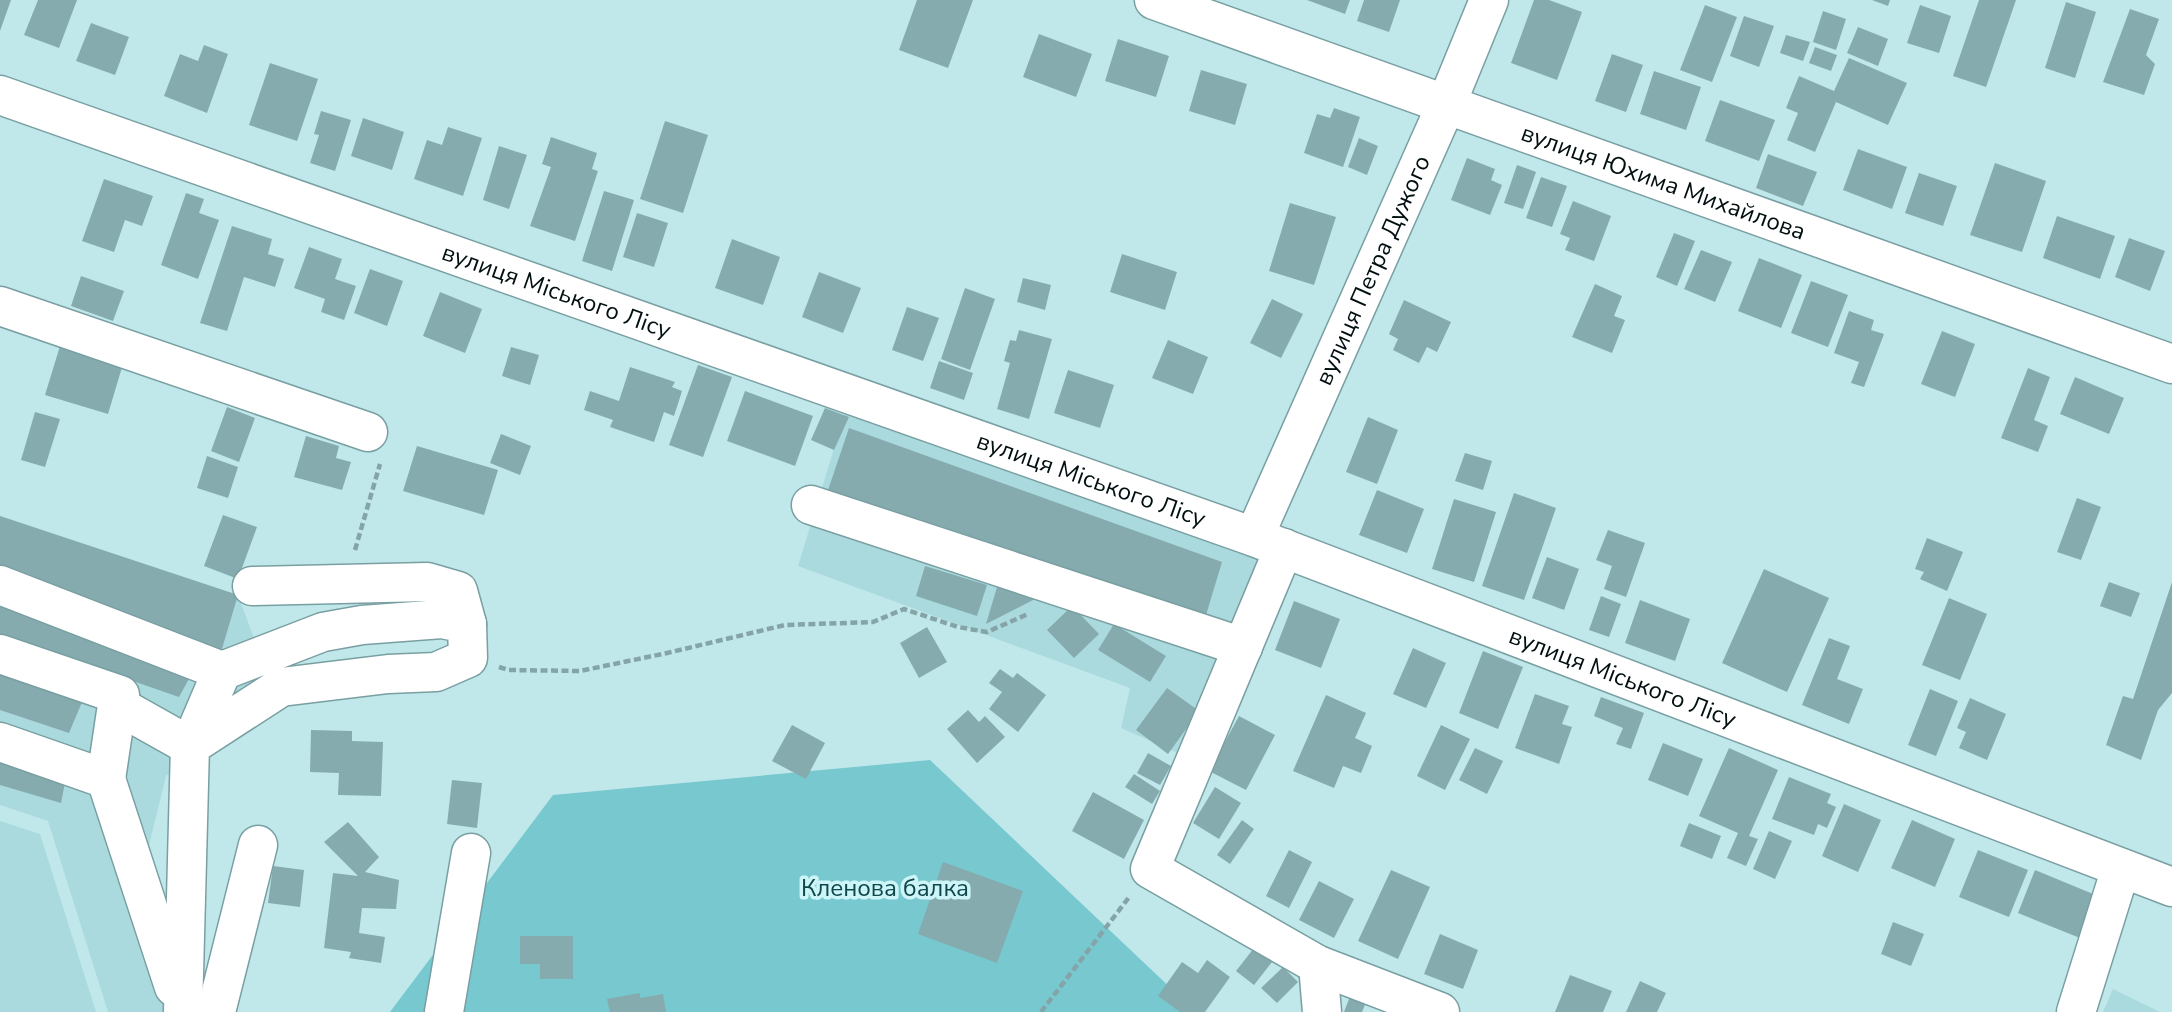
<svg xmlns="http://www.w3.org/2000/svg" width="2172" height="1012" font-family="'Nunito Sans',sans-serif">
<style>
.built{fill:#aadade}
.green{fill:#77c8cf}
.building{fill:#85abae}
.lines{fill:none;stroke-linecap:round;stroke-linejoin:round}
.minor-casing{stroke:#799fa2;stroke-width:41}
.path{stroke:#85a4a7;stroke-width:4.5;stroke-dasharray:7 3.5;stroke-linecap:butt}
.minor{stroke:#fff;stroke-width:38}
.labels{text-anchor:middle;stroke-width:7;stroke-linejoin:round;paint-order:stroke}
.street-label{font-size:24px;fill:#020f10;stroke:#cdf5f8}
.park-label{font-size:24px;fill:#0d474b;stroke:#cdf5f8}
</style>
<rect width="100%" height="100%" fill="#c0e8eb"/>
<!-- built -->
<g class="built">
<polygon points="848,403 1262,556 1182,755 1121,728 1130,688 798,566"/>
<polygon points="0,516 238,595 277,700 166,776 149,845 202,1012 108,1012 48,821 0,805"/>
<polygon points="0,821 40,834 96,1012 0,1012"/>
<polygon points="2113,989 2160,1012 2103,1012"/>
</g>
<!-- green -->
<polygon class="green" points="930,760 1196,1012 390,1012 553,795"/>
<!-- building -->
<g class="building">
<polygon points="0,0 11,0 0,31"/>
<polygon points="38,0 77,0 59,48 24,35"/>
<polygon points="917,0 973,0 948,68 899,50"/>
<polygon points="1307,0 1350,0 1345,14"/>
<polygon points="1364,0 1400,0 1389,32 1357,21"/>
<polygon points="1534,0 1549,0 1582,12 1557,80 1511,63"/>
<polygon points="1872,0 1890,0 1888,6"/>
<polygon points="1979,0 2016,0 1986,87 1953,76"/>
<polygon points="2066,2 2096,12 2075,78 2045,68"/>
<polygon points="1705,5 1737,17 1712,82 1680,70"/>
<polygon points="1920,5 1951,16 1939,53 1907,43"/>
<polygon points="2130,9 2159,19 2146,55 2155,64 2144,95 2103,82"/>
<polygon points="1823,11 1846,19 1836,50 1813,42"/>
<polygon points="1744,16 1774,26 1759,67 1730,56"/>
<polygon points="91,23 129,37 115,75 76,61"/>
<polygon points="1858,27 1888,39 1878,66 1847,53"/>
<polygon points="1039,34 1092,54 1076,97 1023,77"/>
<polygon points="1786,35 1810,42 1803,61 1780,53"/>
<polygon points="1118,39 1169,56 1156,97 1105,81"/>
<polygon points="204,45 228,54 207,113 164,96 180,54 198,61"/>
<polygon points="1815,47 1837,55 1831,71 1809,63"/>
<polygon points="1612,54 1643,65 1626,112 1595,101"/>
<polygon points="1849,58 1907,83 1888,125 1836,102 1815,152 1787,140 1798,113 1786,108 1799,76 1834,91"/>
<polygon points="270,63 318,79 297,141 249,125"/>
<polygon points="1201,70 1247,84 1235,125 1189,111"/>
<polygon points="1654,71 1701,87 1686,130 1640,114"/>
<polygon points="1720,100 1775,120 1759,161 1705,141"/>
<polygon points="1334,108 1360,117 1343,167 1304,153 1317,114 1330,118"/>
<polygon points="321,111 351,120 335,171 310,163 319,135 314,134"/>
<polygon points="363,118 404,132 392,170 351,156"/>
<polygon points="665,121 708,135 683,213 640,199"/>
<polygon points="448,127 482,138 463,196 414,179 427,140 442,145"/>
<polygon points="551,137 597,153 592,169 598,171 575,241 530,226 551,167 542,164"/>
<polygon points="1359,138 1378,146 1367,175 1348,167"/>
<polygon points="499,146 527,155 509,209 483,200"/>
<polygon points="1858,149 1907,167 1892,209 1843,190"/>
<polygon points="1768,154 1817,172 1803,206 1756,188"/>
<polygon points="1467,158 1495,169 1491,180 1502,185 1490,215 1451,200"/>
<polygon points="1995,163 2046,181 2022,252 1970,235"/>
<polygon points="1517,165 1536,172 1523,209 1504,203"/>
<polygon points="1919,173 1957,186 1943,226 1905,213"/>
<polygon points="1541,177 1567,186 1552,227 1526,218"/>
<polygon points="104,179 153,196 142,226 125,220 114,252 82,241"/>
<polygon points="604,191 634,200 612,271 582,261"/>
<polygon points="186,193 204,199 199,213 219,220 198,279 161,265"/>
<polygon points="1573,201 1611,216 1594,261 1565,250 1570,238 1560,234"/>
<polygon points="1290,203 1336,217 1314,285 1269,271"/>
<polygon points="637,213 668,223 654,267 623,257"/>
<polygon points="2057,216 2115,236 2100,279 2043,258"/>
<polygon points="232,226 272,239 268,254 284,259 275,287 244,277 227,331 200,323"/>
<polygon points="1674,233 1695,241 1677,286 1656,277"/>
<polygon points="2129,238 2165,251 2150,291 2115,277"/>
<polygon points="732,239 780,257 763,305 715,288"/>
<polygon points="309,247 342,259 335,279 356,286 344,320 321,312 325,299 294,288"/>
<polygon points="1701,250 1732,262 1715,302 1684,289"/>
<polygon points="1122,254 1177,272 1165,310 1110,292"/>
<polygon points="1759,258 1802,275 1781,328 1738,311"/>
<polygon points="370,269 403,281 387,326 354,313"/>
<polygon points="819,272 861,288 843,333 802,317"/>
<polygon points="81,276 124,291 113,321 71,306"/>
<polygon points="1023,278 1051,285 1045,310 1017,302"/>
<polygon points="1811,281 1848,295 1828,347 1791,333"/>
<polygon points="1595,284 1622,296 1614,316 1625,320 1612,353 1572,337"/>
<polygon points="965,288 995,299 970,370 941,359"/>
<polygon points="440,292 482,309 465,353 423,336"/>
<polygon points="1272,299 1303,314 1281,358 1250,343"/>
<polygon points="1404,300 1451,322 1437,352 1427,347 1419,363 1393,350 1398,339 1389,334"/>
<polygon points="907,307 939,318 923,361 892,350"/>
<polygon points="1849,311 1874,320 1871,330 1884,334 1864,387 1851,383 1859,362 1834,353"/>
<polygon points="1019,330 1052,339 1029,419 997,409 1010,363 1004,361 1010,340 1016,341"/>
<polygon points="1942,331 1975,344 1955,397 1921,384"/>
<polygon points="1168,340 1208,357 1193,394 1152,378"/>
<polygon points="60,346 123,364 108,414 45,395"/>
<polygon points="511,347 539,355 530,385 502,376"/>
<polygon points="939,361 973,373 964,400 930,388"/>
<polygon points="698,365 732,377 703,457 669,445"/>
<polygon points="630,367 675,382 672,387 682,391 674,416 664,412 654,442 610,427 613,420 584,410 590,391 619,401"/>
<polygon points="2028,368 2050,377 2034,420 2048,426 2038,452 2001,438"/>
<polygon points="1068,370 1114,385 1100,428 1054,413"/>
<polygon points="2075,377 2124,398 2109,434 2060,414"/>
<polygon points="745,391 813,416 795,466 727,441"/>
<polygon points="227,407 255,418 239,462 211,451"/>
<polygon points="825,408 849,417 834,450 811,440"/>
<polygon points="35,412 60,419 45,467 21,460"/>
<polygon points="1368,417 1398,430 1377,484 1346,472"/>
<polygon points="849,428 1222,562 1203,625 826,496"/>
<polygon points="501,434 531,446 520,475 490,463"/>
<polygon points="306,436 339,446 336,458 351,462 342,490 294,477"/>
<polygon points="417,446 498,470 484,515 403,491"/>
<polygon points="1465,453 1492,461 1483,490 1455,481"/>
<polygon points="207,456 238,467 228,498 197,488"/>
<polygon points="1377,490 1424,509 1407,553 1359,535"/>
<polygon points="1514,493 1556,508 1524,600 1482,586"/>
<polygon points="2077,498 2101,507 2081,560 2057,552"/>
<polygon points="1454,499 1496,512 1474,582 1432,569"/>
<polygon points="223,515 257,527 238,579 204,566"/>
<polygon points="0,516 238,595 221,652 0,568"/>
<polygon points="1608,530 1645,543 1626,597 1604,589 1612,566 1596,560"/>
<polygon points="1927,538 1963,552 1947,591 1920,579 1924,572 1915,569"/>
<polygon points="1547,557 1579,569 1564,610 1532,598"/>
<polygon points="925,566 987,585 977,616 916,596"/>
<polygon points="1764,569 1829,598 1787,692 1722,663"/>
<polygon points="2109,582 2140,593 2131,617 2100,606"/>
<polygon points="2172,582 2172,693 2158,710 2141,760 2106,745 2123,696 2133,699"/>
<polygon points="998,584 1039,597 986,624"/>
<polygon points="0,594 196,666 179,697 0,635"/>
<polygon points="1601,596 1621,604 1609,637 1589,630"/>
<polygon points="1949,598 1987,614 1960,680 1922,665"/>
<polygon points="1640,600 1690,619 1675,661 1625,643"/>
<polygon points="1294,601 1340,619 1321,668 1275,650"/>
<polygon points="1072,606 1099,634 1074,658 1047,630"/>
<polygon points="1114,624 1166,656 1150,682 1098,650"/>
<polygon points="927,627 947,662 919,678 900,643"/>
<polygon points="1829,638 1850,646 1837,679 1863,689 1849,724 1802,705"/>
<polygon points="1413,648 1446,663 1426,708 1393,694"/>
<polygon points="1483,651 1523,667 1498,729 1459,713"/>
<polygon points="0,666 85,695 69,733 0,710"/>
<polygon points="1000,669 1013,678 1017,673 1046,695 1018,732 989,709 1002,692 989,683"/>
<polygon points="1167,688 1199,711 1168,754 1136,730"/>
<polygon points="1930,689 1958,701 1936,756 1908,745"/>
<polygon points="1535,694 1569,706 1562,724 1572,727 1559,764 1515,748"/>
<polygon points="1326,695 1366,713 1355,738 1372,746 1361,773 1343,766 1334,788 1293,771"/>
<polygon points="1601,697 1644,713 1631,749 1616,744 1623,728 1594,716"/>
<polygon points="1970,698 2006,714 1987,760 1959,748 1966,732 1957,728"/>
<polygon points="968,710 979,722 985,716 1005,737 977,763 947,729"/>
<polygon points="1239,716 1275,735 1246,790 1209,771"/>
<polygon points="792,725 825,743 806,779 772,761"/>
<polygon points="1441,725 1470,739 1445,790 1417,776"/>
<polygon points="311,730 352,731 352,741 383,742 381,796 338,795 339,773 310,772"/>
<polygon points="1663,743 1703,759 1688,796 1648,780"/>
<polygon points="0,746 68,767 61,803 0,785"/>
<polygon points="1475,748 1503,761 1487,794 1459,780"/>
<polygon points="1729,748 1778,770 1749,836 1758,839 1746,866 1727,858 1738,833 1699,816"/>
<polygon points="1148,753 1171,766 1160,785 1137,773"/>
<polygon points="1134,774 1160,791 1152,804 1125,787"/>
<polygon points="1789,777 1831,794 1827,803 1836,807 1827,828 1818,824 1814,835 1772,819"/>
<polygon points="452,780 482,783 477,828 447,824"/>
<polygon points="1215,787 1241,803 1219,839 1193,823"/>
<polygon points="1093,792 1144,820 1124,859 1072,831"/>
<polygon points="1844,804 1881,820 1858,872 1822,856"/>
<polygon points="1242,820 1254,829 1230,864 1217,855"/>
<polygon points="1912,820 1955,839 1935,887 1891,868"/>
<polygon points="348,822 379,857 365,872 399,880 396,909 362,908 359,933 385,937 381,963 349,958 351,952 324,948 333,873 358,876 324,842"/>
<polygon points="1689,823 1721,836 1712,859 1680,846"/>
<polygon points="1769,831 1792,841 1775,879 1753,869"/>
<polygon points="1289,850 1312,862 1289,908 1266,896"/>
<polygon points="1978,850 2028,870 2009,917 1959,897"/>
<polygon points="943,862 1023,891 997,963 918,934"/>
<polygon points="273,866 304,870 300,907 268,903"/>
<polygon points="1391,870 1430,887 1398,959 1358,941"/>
<polygon points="2035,870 2098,896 2080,938 2018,913"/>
<polygon points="1319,881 1354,899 1334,938 1299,920"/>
<polygon points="1893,922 1924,934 1911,966 1881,954"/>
<polygon points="1440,934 1478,950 1463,989 1424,974"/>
<polygon points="520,936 573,936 573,979 540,979 540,964 520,964"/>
<polygon points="1254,948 1272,962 1254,985 1236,971"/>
<polygon points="1207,960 1230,977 1205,1012 1180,1012 1158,996 1182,962 1198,973"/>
<polygon points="1283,967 1298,982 1277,1003 1261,988"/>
<polygon points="1570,975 1612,991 1603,1012 1555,1012"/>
<polygon points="1640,981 1666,993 1657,1012 1626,1012"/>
<polygon points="1354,986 1370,993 1362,1012 1344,1012"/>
<polygon points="640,993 640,998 663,994 666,1012 610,1012 607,999"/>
</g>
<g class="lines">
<defs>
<g id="minor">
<path id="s1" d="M1154 0 2172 364"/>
<path id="s2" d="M0 95 1254 537 2172 887"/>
<polyline points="0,306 368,432"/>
<polyline points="811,505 1243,647"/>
<path id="s3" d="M1254 537 1446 105 1489 0"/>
<polyline points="1284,548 1150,869 1318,965 1440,1012"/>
<polyline points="0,585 222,671 190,746 117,705"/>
<polyline points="252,586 427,582 458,591 467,624"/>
<polyline points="0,654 120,695 117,705 106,779"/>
<polyline points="0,742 106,779 174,987"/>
<polyline points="1318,965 1322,1012"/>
<polyline points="183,1012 190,746 281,687 388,674 436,672 468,658 467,624 442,619 362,625 323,632 222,671"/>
<polyline points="216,1012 258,845"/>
<polyline points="444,1012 471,853"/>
<polyline points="2076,1012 2121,868"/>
</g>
</defs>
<!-- minor casing -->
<use href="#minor" class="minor-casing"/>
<!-- path -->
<g class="path">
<polyline points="355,550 380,464"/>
<polyline points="499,667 508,670 580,671 667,653 785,625 873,622 904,609 958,627 987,632 1028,614"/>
<polyline points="1041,1012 1130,896"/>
</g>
<!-- minor -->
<use href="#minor" class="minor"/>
</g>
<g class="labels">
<!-- street labels -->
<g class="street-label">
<text dy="8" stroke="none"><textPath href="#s1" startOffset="541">вулиця Юхима Михайлова</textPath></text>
<text dy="8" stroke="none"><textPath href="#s3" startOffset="292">вулиця Петра Дужого</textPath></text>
<text dy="8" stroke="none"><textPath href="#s2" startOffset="590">вулиця Міського Лісу</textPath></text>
<text dy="8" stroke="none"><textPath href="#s2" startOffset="1157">вулиця Міського Лісу</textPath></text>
<text dy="8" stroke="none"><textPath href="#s2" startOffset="1724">вулиця Міського Лісу</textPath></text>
</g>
<!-- park labels -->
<g class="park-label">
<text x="885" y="896">Кленова балка</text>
</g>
</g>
</svg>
